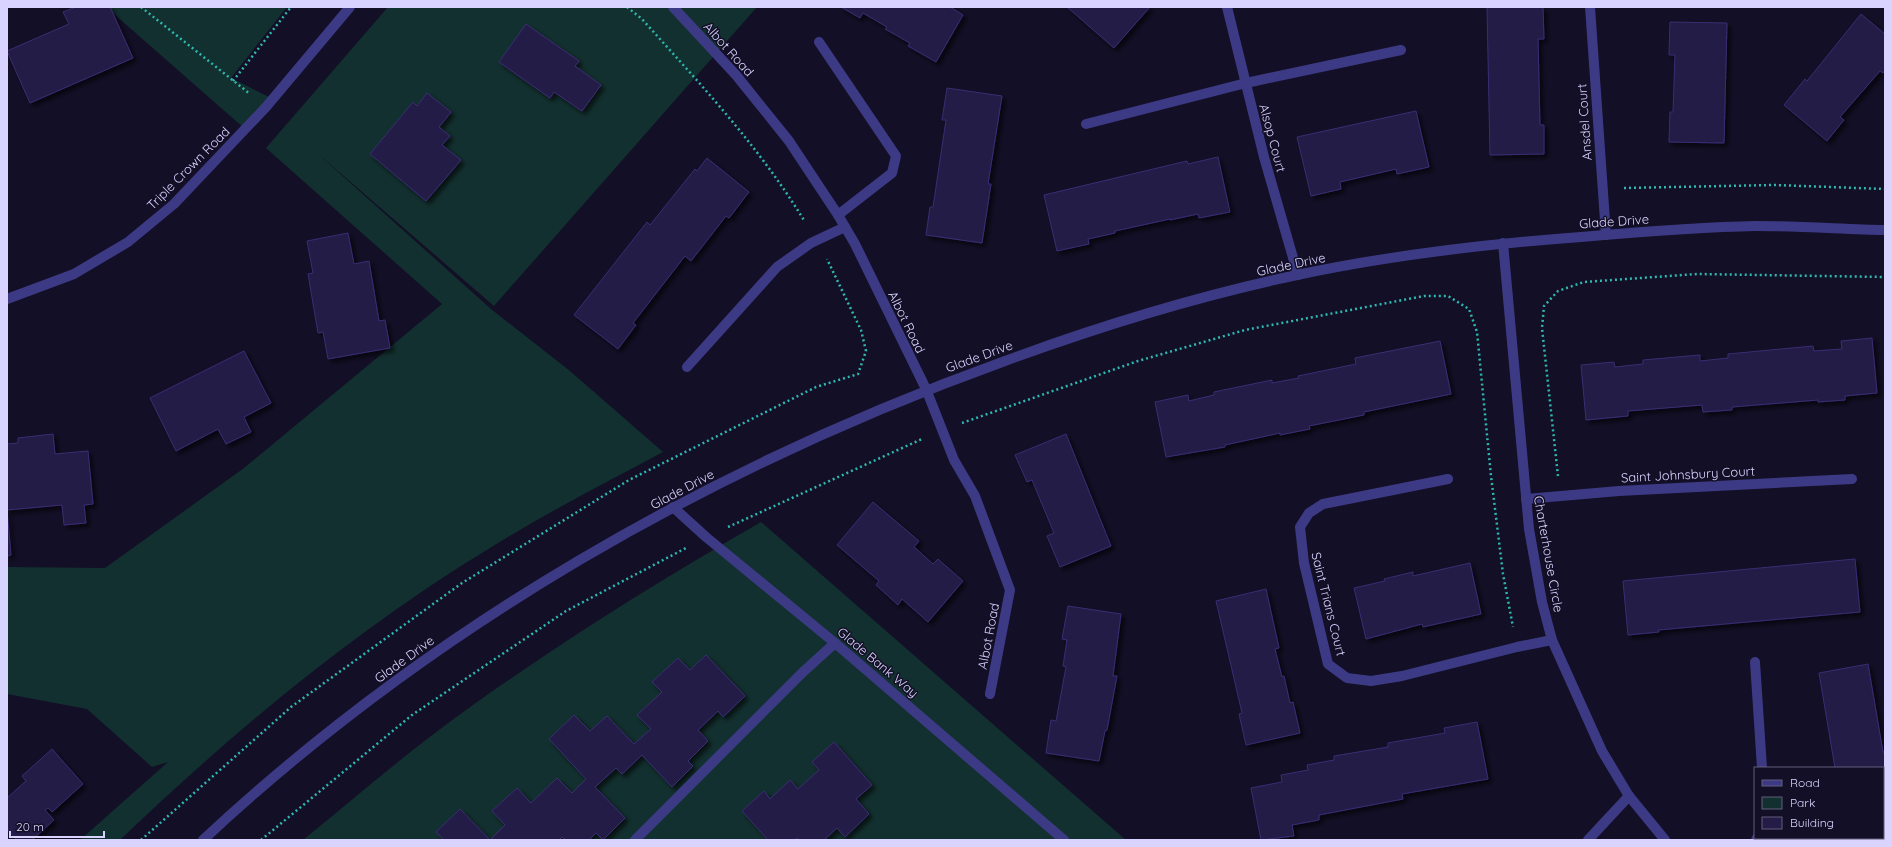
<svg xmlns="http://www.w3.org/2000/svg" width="1892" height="847" font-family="Quicksand,sans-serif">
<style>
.green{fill:#12302f}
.building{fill:#241b47;stroke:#3b2d73;filter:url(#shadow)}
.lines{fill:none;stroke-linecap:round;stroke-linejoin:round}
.path{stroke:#2fb8b0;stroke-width:2.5;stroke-dasharray:2 3;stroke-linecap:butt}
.minor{stroke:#3d3a85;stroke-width:10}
.tertiary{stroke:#3d3a85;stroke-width:10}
.labels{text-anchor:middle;stroke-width:3;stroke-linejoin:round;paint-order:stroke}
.street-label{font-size:13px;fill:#d9d4ff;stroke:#130f26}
</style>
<defs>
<filter id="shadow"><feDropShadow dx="3.5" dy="3.5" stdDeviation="2" flood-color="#0009"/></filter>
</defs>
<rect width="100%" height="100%" fill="#130f26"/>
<!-- green -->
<g class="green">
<polygon points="106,7 287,7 231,78 273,99 245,129"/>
<path d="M388 7H757L494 306 317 153 491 309 570 371 663 452C605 483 546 513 490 548 355 630 234 731 120 840H80L168 762 152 767 87 709 7 694V567L105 568 244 468 442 304 266 148Z"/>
<path d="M761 522 1126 840H303C357 796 410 750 466 710 561 642 660 580 761 522Z"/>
</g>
<!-- building -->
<g class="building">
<polygon points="76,7 110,7 133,58 30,103 7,51 69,24 63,12"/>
<polygon points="841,7 950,7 963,15 936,62 908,46 910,43 885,29 887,27 863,13 860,18"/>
<polygon points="1067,7 1150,7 1114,48"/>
<polygon points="1487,7 1543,7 1544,39 1538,39 1540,125 1544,125 1544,154 1490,155"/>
<polygon points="1861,14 1885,34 1885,70 1883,73 1880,71 1840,117 1844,120 1827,141 1784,105 1805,79 1807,81"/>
<polygon points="1670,22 1727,23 1724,143 1669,142 1670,112 1673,112 1675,55 1669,55"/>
<polygon points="526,24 579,61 575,66 601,85 582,111 554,92 550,98 499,62"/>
<polygon points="947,88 1002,96 988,184 991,184 982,243 926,235 930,207 933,207 946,120 942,120"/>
<polygon points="427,93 451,112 439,127 450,136 442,145 461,160 426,201 370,154 413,102 417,106"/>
<polygon points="1416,111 1429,167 1397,174 1396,169 1340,182 1341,189 1311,196 1297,137"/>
<polygon points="1218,157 1230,212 1199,218 1198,214 1170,220 1170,219 1115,231 1115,233 1088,239 1089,244 1057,251 1044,195 1187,161 1188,164"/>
<polygon points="707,158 749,192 729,218 726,216 691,261 685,256 633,323 636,325 618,349 574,315 647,222 650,225 695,169 697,171"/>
<polygon points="348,233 354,264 369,261 379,321 385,320 390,348 328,359 323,332 318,333 308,274 313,273 307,241"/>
<polygon points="1872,338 1877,393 1845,396 1845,400 1818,402 1818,400 1732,407 1732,410 1703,412 1702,405 1628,411 1628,416 1586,420 1581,365 1614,362 1615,367 1643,364 1643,360 1700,355 1700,361 1728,358 1728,354 1813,346 1814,351 1842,349 1841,341"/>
<polygon points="1440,341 1451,394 1364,412 1364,415 1309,426 1310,429 1280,435 1280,433 1225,445 1225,447 1166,457 1155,402 1188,395 1189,401 1214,395 1214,392 1272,380 1272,383 1299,378 1298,376 1356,364 1355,358"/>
<polygon points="244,351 271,403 244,417 251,432 226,444 218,429 176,451 150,398"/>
<polygon points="53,434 55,454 88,451 93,504 84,505 86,523 64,525 62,505 7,510 11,555 7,556 7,444 18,443 18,438"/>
<polygon points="1066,434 1111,546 1060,567 1047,536 1054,533 1032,480 1027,482 1015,455"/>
<polygon points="873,502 919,541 914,547 933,564 938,559 963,581 928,622 902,599 898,605 876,585 879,581 837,545"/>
<polygon points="1855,559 1860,612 1658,630 1659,632 1628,635 1623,581"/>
<polygon points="1470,563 1481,614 1423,627 1422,624 1366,639 1354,588 1385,581 1384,579 1413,572 1413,576"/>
<polygon points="1266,589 1279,648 1275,649 1282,677 1284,676 1290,703 1293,702 1300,733 1246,745 1239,714 1242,713 1216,601"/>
<polygon points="1068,606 1121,614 1113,676 1117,676 1107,730 1105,731 1099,761 1046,753 1051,720 1056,721 1066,667 1063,666 1067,640 1062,639"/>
<polygon points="706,655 745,696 723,717 718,711 698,730 708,741 688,761 693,766 672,787 642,755 622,774 616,768 595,787 625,818 603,840 596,833 589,840 566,840 562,837 559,840 444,840 436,832 460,809 490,840 505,825 492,811 517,788 531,803 557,778 572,793 586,779 549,739 574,715 590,731 607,716 634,744 651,729 637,715 662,692 652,682 678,658 690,670"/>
<polygon points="1868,664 1883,752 1885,753 1885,840 1844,840 1843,838 1883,838 1883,768 1835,768 1819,673"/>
<polygon points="1477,722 1488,779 1402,794 1403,799 1319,815 1319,820 1292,825 1294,836 1261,840 1251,788 1282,782 1281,775 1308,770 1307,765 1334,760 1334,756 1388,747 1388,743 1445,733 1444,728"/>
<polygon points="834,742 872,785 856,799 869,814 845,837 837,828 824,840 799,840 797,838 794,840 768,840 742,811 764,791 770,799 790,780 798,789 819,770 812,762"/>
<polygon points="52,749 83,784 52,812 48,808 45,810 54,820 32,840 17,840 7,829 7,798 26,781 22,776"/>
</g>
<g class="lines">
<!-- path -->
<g class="path">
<polyline points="141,7 250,94"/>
<path d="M627 7 642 19C700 84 759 146 805 222"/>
<polyline points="233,81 291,7"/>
<polyline points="1624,188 1774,185 1885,189"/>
<polyline points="962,423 1138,361 1245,330 1424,296 1448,296 1469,309 1477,332 1491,476 1503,574 1513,627"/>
<polyline points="1558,476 1542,328 1544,306 1558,291 1584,282 1697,274 1885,277"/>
<polyline points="728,527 922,439"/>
<polyline points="141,840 291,707 462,583 629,480 816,387 858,374 866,351 861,330 827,259"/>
<polyline points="261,840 412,715 566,611 686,548"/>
</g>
<!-- minor -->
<g class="minor">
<polyline points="673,7 736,75 789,141 838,215 855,244 926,389 954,460 975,496 1010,590 990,694"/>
<polyline points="1227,7 1264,157 1298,275"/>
<polyline points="1590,7 1606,235"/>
<polyline points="819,42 896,156 892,173 838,215"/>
<polyline points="1086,124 1246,83 1401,50"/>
<polyline points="1503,243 1529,529 1542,602 1552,640 1602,751 1629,796 1665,840"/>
<polyline points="7,299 74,274 128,242 174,204 266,107 350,7"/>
<polyline points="687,367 777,267 811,243 845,227"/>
<polyline points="1448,479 1323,504 1309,513 1300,527 1304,563 1328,664 1347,678 1371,681 1402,676 1517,647 1552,640"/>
<polyline points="1526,499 1619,491 1852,479"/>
<polyline points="673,507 706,537 835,643 1064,840"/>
<polyline points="1755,662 1762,768"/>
<polyline points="635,840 803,672 835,643"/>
<polyline points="1588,840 1629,796"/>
<polyline points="1756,840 1757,838"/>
</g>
<!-- tertiary -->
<path class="tertiary" d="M203 840C432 626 711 467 1005 361 1100 326 1198 296 1297 275 1391 255 1486 244 1581 237 1639 232 1697 227 1756 226 1799 226 1842 229 1885 230"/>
</g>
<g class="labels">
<!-- street labels -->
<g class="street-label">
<text transform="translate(729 49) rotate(48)" y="5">Albot Road</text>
<text transform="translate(1584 122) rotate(-94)" y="5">Ansdel Court</text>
<text transform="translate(1273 138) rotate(75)" y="5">Alsop Court</text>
<text transform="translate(188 168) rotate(-45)" y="5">Triple Crown Road</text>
<text transform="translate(1614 221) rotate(-4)" y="5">Glade Drive</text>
<text transform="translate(1291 264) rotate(-12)" y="5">Glade Drive</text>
<text transform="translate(907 322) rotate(64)" y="5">Albot Road</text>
<text transform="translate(979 356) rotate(-20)" y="5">Glade Drive</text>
<text transform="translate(1688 474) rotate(-3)" y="5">Saint Johnsbury Court</text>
<text transform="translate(682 489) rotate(-28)" y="5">Glade Drive</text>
<text transform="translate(1549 554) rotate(80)" y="5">Charterhouse Circle</text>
<text transform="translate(1329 604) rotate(76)" y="5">Saint Trians Court</text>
<text transform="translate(988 636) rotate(-79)" y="5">Albot Road</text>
<text transform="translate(404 659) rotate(-36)" y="5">Glade Drive</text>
<text transform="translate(878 662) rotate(40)" y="5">Glade Bank Way</text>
</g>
</g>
<!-- border -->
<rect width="1892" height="847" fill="none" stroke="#d9d4ff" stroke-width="16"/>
<!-- legend -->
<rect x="1754" y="767" width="130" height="72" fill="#130f26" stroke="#625e7d"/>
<rect x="1762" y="780" width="20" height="6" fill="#3d3a85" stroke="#625e7d"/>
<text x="1790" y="787" font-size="12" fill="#d9d4ff">Road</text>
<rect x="1762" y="797" width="20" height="12" fill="#12302f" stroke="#625e7d"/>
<text x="1790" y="807" font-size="12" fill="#d9d4ff">Park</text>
<rect x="1762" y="817" width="20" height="12" fill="#241b47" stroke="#625e7d"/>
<text x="1790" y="827" font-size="12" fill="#d9d4ff">Building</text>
<!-- scale -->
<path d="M10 831v6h94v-6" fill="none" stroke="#d9d4ff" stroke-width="2"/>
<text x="16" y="831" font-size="12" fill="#d9d4ff" stroke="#130f26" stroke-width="3" paint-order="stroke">20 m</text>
</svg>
